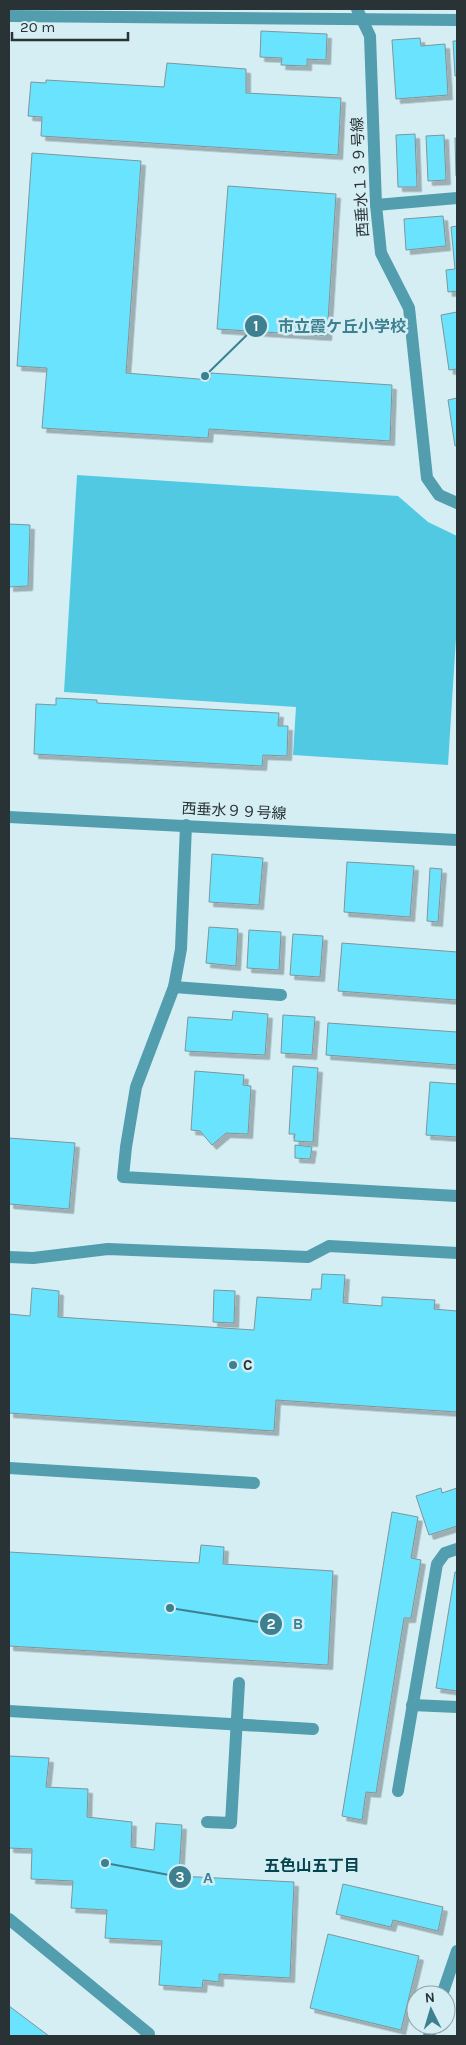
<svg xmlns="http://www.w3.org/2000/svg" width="466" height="2045" font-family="Karla,'Noto Sans JP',sans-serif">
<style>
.pitch{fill:#51c9e2}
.building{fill:#6be4fe;stroke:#7e959a;filter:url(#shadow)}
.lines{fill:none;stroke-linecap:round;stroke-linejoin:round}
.minor{stroke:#529dae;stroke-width:12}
.poi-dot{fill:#3d8190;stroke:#d5eef4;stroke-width:2}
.labels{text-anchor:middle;stroke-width:5;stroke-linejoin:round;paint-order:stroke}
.street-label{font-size:15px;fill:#293335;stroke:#d5eef4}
.poi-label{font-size:15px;font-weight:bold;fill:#293335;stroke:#d5eef4;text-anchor:start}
.neighbourhood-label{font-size:16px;font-weight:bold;fill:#064450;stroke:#d5eef4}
.leader{fill:none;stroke:#3d8190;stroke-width:2}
.callout-dot{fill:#3d8190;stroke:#d5eef4;stroke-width:2}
.mark-label{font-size:15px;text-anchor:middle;font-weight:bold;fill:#fff}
.callout-label{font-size:16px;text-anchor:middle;font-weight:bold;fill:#3d8190;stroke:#d5eef4;stroke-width:5;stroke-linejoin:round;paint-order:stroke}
</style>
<defs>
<filter id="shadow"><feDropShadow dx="4.5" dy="4.5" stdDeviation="0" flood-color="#0004"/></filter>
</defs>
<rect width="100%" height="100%" fill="#d5eef4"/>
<!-- pitch -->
<polygon class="pitch" points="77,475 398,496 428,522 457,536 457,622 448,765 293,755 296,707 64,692"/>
<!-- building -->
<g class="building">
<polygon points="261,31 327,34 326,60 307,59 307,66 281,65 282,58 260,57"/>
<polygon points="420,38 421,46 445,44 448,95 396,99 392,40"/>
<polygon points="453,41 457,41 457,76 455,76"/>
<polygon points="167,63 246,69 246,93 341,98 338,155 41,136 42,117 28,116 31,82 46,83 46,80 164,87"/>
<polygon points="415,134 417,187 398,187 396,135"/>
<polygon points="444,135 446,180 428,181 426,136"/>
<polygon points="455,138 457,138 457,176 456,176"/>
<polygon points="32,153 141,161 126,373 210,380 211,373 392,385 390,441 209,429 208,438 42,428 47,368 17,366"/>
<polygon points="228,186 336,194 327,336 217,329"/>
<polygon points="443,216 446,246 406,250 404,219"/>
<polygon points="457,226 457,291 448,292 446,270 455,269 451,227"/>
<polygon points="457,312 457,369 449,370 441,315"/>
<polygon points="457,398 457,445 455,446 448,400"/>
<polygon points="9,524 30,525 28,586 9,587"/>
<polygon points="56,698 97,700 97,703 279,713 278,726 288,726 287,756 263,755 262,766 34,754 36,704 56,705"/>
<polygon points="212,854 263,858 259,905 209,902"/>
<polygon points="347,862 414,866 410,917 344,912"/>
<polygon points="430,868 442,869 438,922 427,921"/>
<polygon points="209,927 238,929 236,966 206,963"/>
<polygon points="249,930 281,932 279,970 247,968"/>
<polygon points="293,934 323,936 320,977 290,975"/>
<polygon points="342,943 457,952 457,1000 338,991"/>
<polygon points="233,1011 268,1014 265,1055 185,1051 188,1017 232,1020"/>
<polygon points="283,1015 315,1017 312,1055 281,1053"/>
<polygon points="328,1023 457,1032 457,1065 326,1055"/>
<polygon points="293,1066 318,1068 313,1142 294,1141 295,1134 289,1134"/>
<polygon points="195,1071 244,1075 243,1085 251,1086 248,1134 226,1133 212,1145 200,1131 191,1130"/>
<polygon points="430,1082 457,1084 457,1137 426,1135"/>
<polygon points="9,1138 75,1143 69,1209 9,1204"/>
<polygon points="295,1145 312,1147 310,1159 295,1158"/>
<polygon points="322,1274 345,1275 343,1303 382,1306 382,1297 435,1300 434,1309 457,1311 457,1412 276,1400 274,1431 9,1413 9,1314 30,1316 32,1288 59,1291 58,1317 254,1330 257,1297 311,1300 312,1289 321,1289"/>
<polygon points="214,1290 235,1291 234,1323 213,1322"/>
<polygon points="441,1488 442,1493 457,1488 457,1526 429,1535 416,1496"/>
<polygon points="392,1512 418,1517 411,1558 421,1560 411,1618 404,1618 376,1793 366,1792 362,1820 342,1816"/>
<polygon points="201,1545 224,1547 223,1564 333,1571 328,1665 9,1646 9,1552 199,1563"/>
<polygon points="455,1572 457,1572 457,1691 436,1688"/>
<polygon points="9,1756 49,1758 46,1787 88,1789 87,1817 132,1822 131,1847 154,1850 156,1823 182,1825 179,1876 294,1882 290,1978 219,1974 219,1982 203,1980 202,1988 159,1985 162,1941 105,1938 107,1910 71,1908 73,1881 31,1879 32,1849 9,1848"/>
<polygon points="343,1884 443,1907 438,1931 393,1920 391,1927 336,1914"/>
<polygon points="328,1934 419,1956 401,2030 310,2008"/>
<polygon points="9,2006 49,2036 9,2036"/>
</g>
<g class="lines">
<!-- minor -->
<g class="minor">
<polyline points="357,9 370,36 376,205 381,253 409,308 427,478 439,495 457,503"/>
<polyline points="9,16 457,20"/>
<polyline points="376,205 457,198"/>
<polyline points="9,817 457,840"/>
<polyline points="186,825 181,949 174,987 136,1087 126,1147 123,1177 457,1196"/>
<polyline points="174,987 281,995"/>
<polyline points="9,1257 33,1258 108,1249 308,1257 329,1246 457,1253"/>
<polyline points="9,1468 254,1483"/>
<polyline points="412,1705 457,1707"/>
<polyline points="9,1711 313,1729"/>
<polyline points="398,1791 437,1564 445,1553 457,1549"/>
<polyline points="207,1822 231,1823 239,1683"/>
<polyline points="9,1919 149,2034"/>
<polyline points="442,1995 457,1951"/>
<polyline points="429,2036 432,2025"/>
</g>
</g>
<!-- markers -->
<circle class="poi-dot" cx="233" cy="1365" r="5"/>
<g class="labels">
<!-- street labels -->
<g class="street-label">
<text transform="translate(360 177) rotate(-93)" y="5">西垂水１３９号線</text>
<text transform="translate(234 811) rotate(3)" y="5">西垂水９９号線</text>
</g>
<!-- poi labels -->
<g class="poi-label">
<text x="243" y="1370">C</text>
</g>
<!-- neighbourhood labels -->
<g class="neighbourhood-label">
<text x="312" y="1871">五色山五丁目</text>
</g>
</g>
<!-- callouts -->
<path class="leader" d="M205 376L256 326M170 1608L271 1624M105 1863L180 1877"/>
<g class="callout-dot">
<circle cx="205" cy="376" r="5"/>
<circle cx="170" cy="1608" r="5"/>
<circle cx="105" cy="1863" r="5"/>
<circle cx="256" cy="326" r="12"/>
<circle cx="271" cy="1624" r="12"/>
<circle cx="180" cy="1877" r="12"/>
</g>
<g class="mark-label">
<text x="256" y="331">1</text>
<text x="271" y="1629">2</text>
<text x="180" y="1882">3</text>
</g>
<g class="callout-label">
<text x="342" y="332">市立霞ケ丘小学校</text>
<text x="298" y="1629">B</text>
<text x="208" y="1883">A</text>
</g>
<!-- border -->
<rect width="466" height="2045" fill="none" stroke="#293335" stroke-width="20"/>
<!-- north arrow -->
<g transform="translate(431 2010) rotate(355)"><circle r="24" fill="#d5eef4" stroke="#90a3a8"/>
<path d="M0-4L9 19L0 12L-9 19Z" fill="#3d8190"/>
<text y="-8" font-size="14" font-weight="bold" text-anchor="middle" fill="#293335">N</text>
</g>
<!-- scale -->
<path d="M12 32v8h116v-8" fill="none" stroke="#293335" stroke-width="2.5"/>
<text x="20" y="32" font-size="15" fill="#293335" stroke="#d5eef4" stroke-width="4" paint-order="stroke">20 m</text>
</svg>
